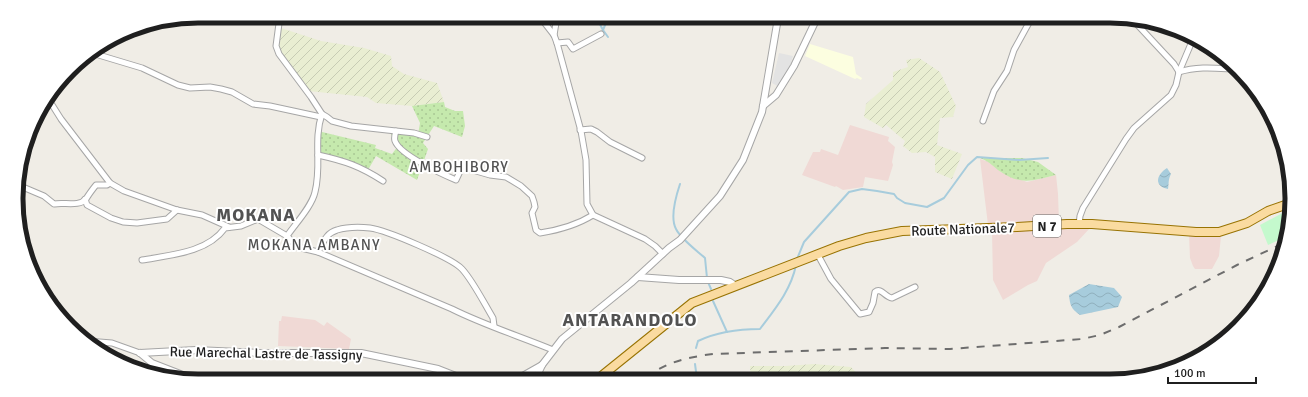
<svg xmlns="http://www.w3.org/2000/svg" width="1308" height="397" font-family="Signika,sans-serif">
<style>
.commercial{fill:#f0d9d5}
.education{fill:#fcfee0}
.farmland{fill:url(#farmland-furrows)}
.grass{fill:url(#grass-dots)}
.park{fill:#c4f9cd}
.parking{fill:#e3e3e3}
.water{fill:url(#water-waves)}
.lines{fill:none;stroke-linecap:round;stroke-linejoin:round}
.stream{stroke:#a7ccdc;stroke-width:2}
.minor-casing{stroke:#a6a6a6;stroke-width:7}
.tertiary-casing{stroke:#a6a6a6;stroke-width:8}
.primary-casing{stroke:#987303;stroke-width:10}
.minor{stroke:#fff;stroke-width:5}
.tertiary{stroke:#fff;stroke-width:6}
.primary{stroke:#fadba0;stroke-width:8}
.rail{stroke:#6d6d6d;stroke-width:2;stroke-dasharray:8 8;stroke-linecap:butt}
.labels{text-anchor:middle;stroke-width:4;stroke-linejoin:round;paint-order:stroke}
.shield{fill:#fff;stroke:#626262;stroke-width:1}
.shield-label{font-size:13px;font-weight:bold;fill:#1f1f1f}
.street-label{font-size:14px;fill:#1f1f1f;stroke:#fff}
.neighbourhood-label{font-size:15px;letter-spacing:1px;fill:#525252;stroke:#fff}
.district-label{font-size:18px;font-weight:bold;letter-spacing:1px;fill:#525252;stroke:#fff}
.rim{fill:none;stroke:#1f1f1f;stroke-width:5}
</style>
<defs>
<pattern id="farmland-furrows" width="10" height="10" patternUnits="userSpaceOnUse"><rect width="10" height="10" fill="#e9eed2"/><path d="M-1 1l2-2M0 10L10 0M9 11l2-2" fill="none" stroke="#c7ccb4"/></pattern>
<pattern id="grass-dots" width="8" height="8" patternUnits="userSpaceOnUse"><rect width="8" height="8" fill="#c5e9ad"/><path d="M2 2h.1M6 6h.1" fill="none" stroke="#a9c794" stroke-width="1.8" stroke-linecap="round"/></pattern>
<pattern id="water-waves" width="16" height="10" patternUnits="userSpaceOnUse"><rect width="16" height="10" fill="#a7ccdc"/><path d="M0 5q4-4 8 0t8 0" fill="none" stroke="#8fafbc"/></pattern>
</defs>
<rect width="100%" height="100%" fill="#f0ede6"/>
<!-- commercial -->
<g class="commercial">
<polygon points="850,125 889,137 888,141 895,147 892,162 893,165 888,181 865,177 863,187 843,190 836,186 835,187 802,175 813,152 820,152 821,149 838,155"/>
<polygon points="980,159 989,162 1001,172 1027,182 1056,175 1058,194 1059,222 988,225"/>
<polygon points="1074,227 1090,228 1077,242 1046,263 1037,281 1028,285 1003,300 993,280 992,232"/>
<polygon points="1189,234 1210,237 1221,236 1219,256 1212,269 1195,269 1193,266 1190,258"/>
<polygon points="282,316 315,320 324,326 327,322 351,339 349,349 278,346 279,321 281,321"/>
</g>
<!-- education -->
<g class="education">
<polygon points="810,44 853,57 856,74 862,78 861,80 857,78 855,79 805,56"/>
<polygon points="156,367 181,377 163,377 153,374"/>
</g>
<!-- farmland -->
<g class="farmland">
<polygon points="281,28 321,41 364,48 391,56 392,66 404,74 437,83 444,102 412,106 376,103 367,97 308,91 280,53 278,46"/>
<polygon points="919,58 940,72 956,106 953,117 940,118 937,145 962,154 952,179 935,172 935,157 926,152 912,153 903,146 905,141 886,125 883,128 864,117 866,104 893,80 893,72 908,67 906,60"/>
<polygon points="814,364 851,367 862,379 751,379 750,366 785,366"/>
</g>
<!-- grass -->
<g class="grass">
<polygon points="444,102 445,107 455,111 463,111 465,126 462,137 434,126 423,143 428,149 417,180 376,156 368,170 319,154 318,131 376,145 375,148 392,154 398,146 389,131 418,135 420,123 412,106"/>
<path d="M1022 158 1038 162 1056 175C1035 180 1021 186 1001 172 992 166 992 163 980 158Z"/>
</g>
<!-- park -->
<polygon class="park" points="1288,210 1288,236 1268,245 1260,225"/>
<!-- parking -->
<polygon class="parking" points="779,53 793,56 789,69 779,87 772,83"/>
<!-- water -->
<g class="water">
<path d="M1167 168 1171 174C1168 179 1169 184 1168 189 1153 186 1157 174 1167 168Z"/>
<path d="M1089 284 1114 288 1122 297 1118 307 1080 315C1071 309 1070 305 1069 295Z"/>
</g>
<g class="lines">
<!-- stream -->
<g class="stream">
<polyline points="596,17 603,30"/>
<polyline points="608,37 603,30 608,18"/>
<path d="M680 184C676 196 670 218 676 229 681 239 696 250 705 258L707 278"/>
<polyline points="797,259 804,242 849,192 862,189 877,191 894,194 897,198 905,203 927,207 944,198 968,165 977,157 1019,160 1048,158"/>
<polyline points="708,282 711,289"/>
<polyline points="713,301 727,332"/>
<path d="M696 348 698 341C717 332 738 329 760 329 775 309 791 290 796 265"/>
<polyline points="695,364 697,379"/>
</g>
<defs>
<g id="minor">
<path d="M280 16 276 46 279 54 311 97 322 114C313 140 322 166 315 192 312 206 296 223 287 236"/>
<polyline points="540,17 554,35 557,43 581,131 586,160 587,204 593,215 645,239 655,246 663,254"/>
<polyline points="1133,20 1174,64 1179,72"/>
<polyline points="554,35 557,17"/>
<polyline points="557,43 568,42 573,49 601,34"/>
<polyline points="92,53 142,68 178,85 190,88 210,87 221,89 232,92 253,104 270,106 321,117"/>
<path d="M1179 72C1197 66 1215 68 1233 69"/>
<polyline points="49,100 61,119 110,183 124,191 177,210 202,215 229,227"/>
<polyline points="322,114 327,117 332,121 351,126 414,133 427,137"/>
<polyline points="983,121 994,91 1007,71 1014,50 1031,19"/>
<polyline points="580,130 591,129 597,132 610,142 642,158"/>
<path d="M396 131C395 134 394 138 395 141 400 155 442 174 456 180L462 167 490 175 506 177 521 186 532 196 534 202 535 207 532 213 536 230 540 233C559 230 577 225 593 215"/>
<path d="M318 155C345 161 360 166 383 181"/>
<path d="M18 185 44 196 54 204C64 202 79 207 86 199 89 194 92 190 96 185H107L110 183"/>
<polyline points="85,199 87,205 111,218 123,222 137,223 167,219 177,210"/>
<polyline points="1079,225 1080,216 1083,208 1126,139 1134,128 1171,95 1176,85 1179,72 1193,39"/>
<path d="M318 252C323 243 326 233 337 230 347 227 360 227 370 228 386 230 452 258 462 269 473 281 484 303 493 318L494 326"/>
<path d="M818 255 831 279 860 314 869 312 873 303 875 292C881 287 885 297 892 298L915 287"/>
<path d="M142 260C170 255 207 253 225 228L241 226 258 219 287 236 297 247 318 252 452 309C484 325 519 336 553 350"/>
<polyline points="87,341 112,343 140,353"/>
</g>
<g id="tertiary">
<polyline points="763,106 776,95 794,66 817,18"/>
<polyline points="638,277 679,280 721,280 730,282 736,286"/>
<polyline points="140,353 196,350 260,353 361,353 438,369 461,378"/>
<polyline points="140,353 152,363 188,377"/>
<polyline points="519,378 542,365"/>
<polyline points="536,378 542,365 562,339 631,283 669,248 680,240 720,196 743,160 762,112 778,18"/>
</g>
<polyline id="primary" points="599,378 692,303 839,246 866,238 902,231 1017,227 1067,224 1092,224 1196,232 1219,232 1247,223 1268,211 1288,204"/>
</defs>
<!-- minor casing -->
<use href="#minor" class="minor-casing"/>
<!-- tertiary casing -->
<use href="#tertiary" class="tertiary-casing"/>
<!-- primary casing -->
<use href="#primary" class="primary-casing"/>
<!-- minor -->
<use href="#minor" class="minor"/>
<!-- tertiary -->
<use href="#tertiary" class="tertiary"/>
<!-- primary -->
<use href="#primary" class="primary"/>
<!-- rail -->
<path class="rail" d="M646 378C665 362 689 357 713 354L885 348 950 349 1082 339 1100 335 1119 327 1237 265 1286 242"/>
</g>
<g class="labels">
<!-- shield labels -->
<rect class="shield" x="1033" y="215" width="28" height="22" rx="3"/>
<g class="shield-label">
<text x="1047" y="231">N 7</text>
</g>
<!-- street labels -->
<g class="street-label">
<text transform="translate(963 229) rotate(-2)" y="5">Route Nationale7</text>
<text transform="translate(266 353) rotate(1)" y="5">Rue Marechal Lastre de Tassigny</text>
</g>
<!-- neighbourhood labels -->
<g class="neighbourhood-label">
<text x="459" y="172">AMBOHIBORY</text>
<text x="314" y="250">MOKANA AMBANY</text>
</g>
<!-- district labels -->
<g class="district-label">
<text x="256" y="221">MOKANA</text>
<text x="630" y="326">ANTARANDOLO</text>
</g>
</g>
<!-- crop -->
<path d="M0 0H1308V397H0ZM198 23H1110A175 175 0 0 1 1285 198V199A175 175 0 0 1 1110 374H198A175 175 0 0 1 23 199V198A175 175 0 0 1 198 23Z" fill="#fff" fill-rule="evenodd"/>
<path class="rim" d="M198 23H1110A175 175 0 0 1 1285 198V199A175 175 0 0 1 1110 374H198A175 175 0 0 1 23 199V198A175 175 0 0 1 198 23Z"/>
<!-- scale -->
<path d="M1168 377v6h88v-6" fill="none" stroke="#1f1f1f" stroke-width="2"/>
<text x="1174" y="377" font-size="12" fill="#1f1f1f" stroke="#ffffff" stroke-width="3" paint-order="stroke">100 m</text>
</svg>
